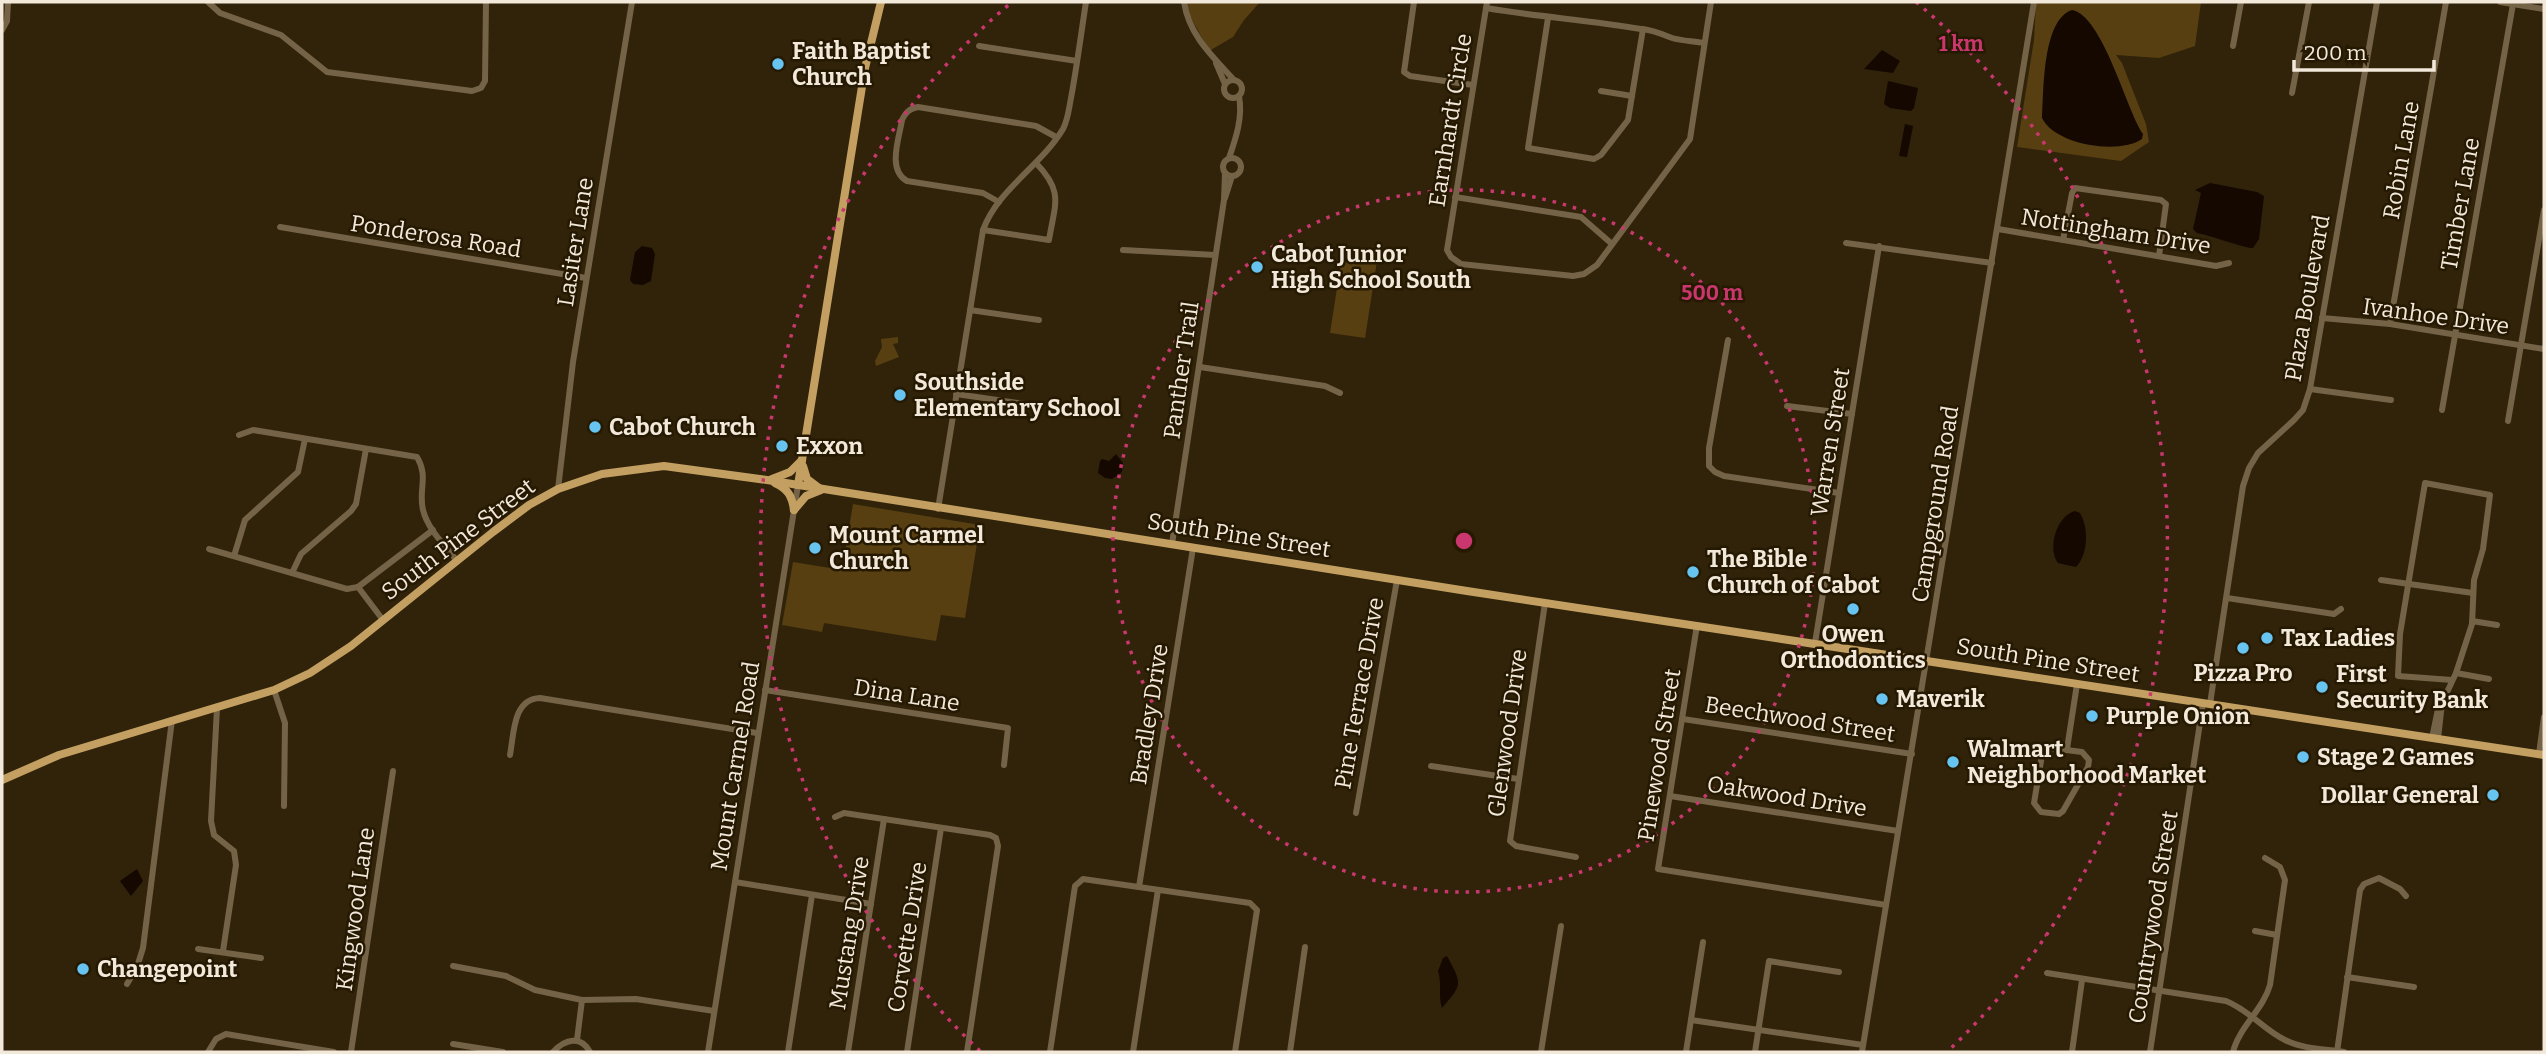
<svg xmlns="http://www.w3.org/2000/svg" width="2546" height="1054" font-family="Bitter,serif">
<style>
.green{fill:#573f11}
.water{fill:#140800}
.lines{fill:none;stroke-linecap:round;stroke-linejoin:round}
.minor{stroke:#746346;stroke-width:6}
.major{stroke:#c3a062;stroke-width:8}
.ring{fill:none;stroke:#c9376e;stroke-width:3.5;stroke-dasharray:3.5 7}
.poi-dot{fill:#67c4f0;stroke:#261902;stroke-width:2.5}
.labels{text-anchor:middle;stroke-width:5;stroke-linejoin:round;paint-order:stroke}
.poi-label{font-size:23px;font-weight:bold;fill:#f2e9db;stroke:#261902;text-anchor:start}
.street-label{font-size:23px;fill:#f2e9db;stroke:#261902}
.centre{fill:#c9376e;stroke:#261902;stroke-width:3.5}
.ring-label{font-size:21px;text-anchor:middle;font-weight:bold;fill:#c9376e;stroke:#261902;stroke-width:5;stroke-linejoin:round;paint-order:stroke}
</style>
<rect width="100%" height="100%" fill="#30230a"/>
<!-- green -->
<g class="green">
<polygon points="1185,2 1260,2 1244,20 1233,37 1209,51 1187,10"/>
<polygon points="2036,2 2201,2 2195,46 2159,58 2116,55 2122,63 2146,124 2149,142 2121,161 2017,147 2034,40"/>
<polygon points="1342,256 1377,261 1365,338 1330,333"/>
<polygon points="898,337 898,343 893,344 899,357 876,366 875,361 882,347 881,339"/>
<polygon points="853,504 980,525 965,618 941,615 936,641 824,623 822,632 782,625 793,562 842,570"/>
</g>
<!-- water -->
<g class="water">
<path d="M2072 10C2103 16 2126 109 2143 134L2142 139C2119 155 2055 145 2042 118 2044 91 2042 20 2072 10Z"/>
<polygon points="1882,50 1900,61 1893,73 1864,69"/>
<polygon points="1888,81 1918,88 1914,108 1911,111 1890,108 1884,104"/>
<polygon points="1905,124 1913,126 1907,157 1899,156"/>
<path d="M2210 183 2257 192 2264 196 2259 239 2253 248C2247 249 2209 235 2197 233L2193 229 2201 193 2195 190Z"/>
<polygon points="642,246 652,248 655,254 651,281 643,285 633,284 630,280 635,252"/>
<polygon points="1116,454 1123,463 1122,472 1112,479 1105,478 1098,473 1100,461 1102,459 1109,461"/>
<path d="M2075 511 2080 513C2089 528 2088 555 2076 567L2058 563C2047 549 2056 516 2075 511Z"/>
<polygon points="137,869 143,881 131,896 120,881"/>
<path d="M1447 956C1462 984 1463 984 1442 1008 1438 997 1442 983 1438 971L1443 958Z"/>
</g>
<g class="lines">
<!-- minor -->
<g class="minor">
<polyline points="208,2 220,13 281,35 327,72 472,91 481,88 485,81 486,2"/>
<path d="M1184 2C1189 35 1212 56 1234 80"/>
<polyline points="1414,2 1404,72 1410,76 1473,85"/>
<polyline points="1487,2 1447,250 1451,257 1461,264 1573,276 1584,274 1597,265 1690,139 1711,2"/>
<polyline points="2500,2 2544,9"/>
<path d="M1486 8C1538 17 1590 20 1641 29 1653 30 1662 34 1672 38 1682 41 1694 41 1704 43"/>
<polyline points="1548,18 1528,148 1594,159 1601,155 1628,120 1643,29"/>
<polyline points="2,30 7,21 8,2"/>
<polyline points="979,46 1077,61"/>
<polyline points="2233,46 2241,2"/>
<polyline points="1216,63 1225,84"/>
<circle cx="1233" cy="89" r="9"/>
<polyline points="1601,91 1632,96"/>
<polyline points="2292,93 2309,2"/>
<path d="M1229 158C1236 138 1243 117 1239 96"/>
<circle cx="1232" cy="167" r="9"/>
<polyline points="1455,197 1581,217 1612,244"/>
<polyline points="1225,198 1232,176"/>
<path d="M999 202 983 193 907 181C887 170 899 139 902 120 906 112 909 109 918 107L1036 126 1056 137"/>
<polyline points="280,227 586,278"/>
<polyline points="1998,229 2216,266 2229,263"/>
<path d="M983 230 1049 240C1055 203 1064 192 1036 163"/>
<polyline points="2063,240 2072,193 2075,188 2161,200 2166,204 2159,256"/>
<polyline points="1846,243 1992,263"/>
<polyline points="1123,250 1215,255"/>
<polyline points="970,310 1039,320"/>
<polyline points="2322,318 2390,324 2544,349"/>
<polyline points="2390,324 2446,2"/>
<polyline points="1728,340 1709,448 1709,466 1715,472 1724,476 1839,493"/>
<polyline points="1200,367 1325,386 1340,393"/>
<polyline points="2310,389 2391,400"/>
<polyline points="956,394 1025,404"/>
<polyline points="1787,406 1852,414"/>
<polyline points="2442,410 2513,4"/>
<polyline points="2508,421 2544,210"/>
<path d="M239 435 253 430 417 457C429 477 418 490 423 510 428 530 445 545 457 561"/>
<polyline points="558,489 573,362 632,2"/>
<path d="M938 509 983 230C998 189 1041 166 1063 129 1068 120 1069 108 1071 98 1077 66 1081 34 1086 2"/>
<polyline points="1172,544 1224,200 1225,173"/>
<polyline points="209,549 347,589 358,587 433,530"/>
<polyline points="234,556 245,520 298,472 305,439"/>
<polyline points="292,573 301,554 351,511 356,504 366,449"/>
<polyline points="2381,580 2473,593"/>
<polyline points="358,587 383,620"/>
<polyline points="2227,598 2334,614 2341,609"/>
<polyline points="1545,603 1510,841 1516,846 1576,857"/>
<polyline points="2472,621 2497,625"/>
<polyline points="1697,625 1658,869 1886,905"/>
<polyline points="1815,643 1879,246"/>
<polyline points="2456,673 2489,679"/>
<polyline points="274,690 285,723 284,806"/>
<polyline points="765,690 1008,728 1004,765"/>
<polyline points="2442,703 2456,673 2472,624 2474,580 2483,549 2490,495 2425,483 2400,634 2398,676 2452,680"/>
<polyline points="2210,704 2243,486 2249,468 2258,453 2294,420 2303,410 2310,389 2377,2"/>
<polyline points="217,708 211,821 214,835 234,851 236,865 223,951"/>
<polyline points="1683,719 1912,754"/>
<polyline points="2432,738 2438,709 2442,703 2438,739"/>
<polygon points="2051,748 2082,752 2089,760 2088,767 2063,811 2059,814 2041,812 2034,803 2042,755"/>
<polyline points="2067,749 2077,684"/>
<polyline points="2539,754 2544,717"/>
<path d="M510 755C514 733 513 699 540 698L757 733"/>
<polyline points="1431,766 1518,779"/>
<polyline points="1670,796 1898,831"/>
<polyline points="1356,813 1397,580"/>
<polyline points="835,817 844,813 990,835 996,838 998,846 967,1052"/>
<polyline points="735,882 871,904"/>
<polyline points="1139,887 1193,548"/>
<polyline points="2255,931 2277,935"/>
<polyline points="198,949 261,958"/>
<polyline points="453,966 506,976 535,990 582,1000 636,999 714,1011"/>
<path d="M2047 973 2226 1001C2249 1010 2264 1030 2285 1040 2302 1049 2325 1049 2344 1052"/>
<polyline points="2347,977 2414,987"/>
<polyline points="127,984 137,967 143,948 172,720"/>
<polyline points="1691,1020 1863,1045"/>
<polyline points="577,1040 582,1000"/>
<polyline points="453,1044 503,1052"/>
<polyline points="208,1052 216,1039 226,1034 334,1052"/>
<polyline points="351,1052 393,771"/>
<path d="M553 1052C565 1039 581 1035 590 1052"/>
<polyline points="708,1052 798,485"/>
<polyline points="788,1052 812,895"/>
<polyline points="848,1052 884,819"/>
<polyline points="907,1052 941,828"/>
<polyline points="1050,1052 1075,886 1083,879 1250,903 1257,910 1235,1052"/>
<polyline points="1133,1052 1158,890"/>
<polyline points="1290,1052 1305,947"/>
<polyline points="1541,1052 1561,926"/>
<polyline points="1686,1052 1703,942"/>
<polyline points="1755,1052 1769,961 1839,972"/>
<polyline points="1862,1052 2034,2"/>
<polyline points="2072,1052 2082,980"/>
<polyline points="2150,1052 2203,703"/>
<path d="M2233 1052C2239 1027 2263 1010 2270 985L2285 880 2280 867 2265 858"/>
<polyline points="2337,1052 2360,890 2364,884 2379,878 2400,889 2406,896"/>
</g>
<!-- major -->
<g class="major">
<polyline points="803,466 807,479 819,488"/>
<polyline points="772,479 790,472 802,460"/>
<path d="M775 483C788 489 792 496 794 510"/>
<polyline points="798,485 865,68 881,2"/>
<polyline points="794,510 806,496 821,490"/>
<polyline points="2,780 59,755 274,690 310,673 351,646 493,532 529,505 558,489 602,474 664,466 767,480 1467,591 2544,755"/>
</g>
</g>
<!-- distance rings -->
<g class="ring">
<circle cx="1464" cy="541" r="351"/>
<path d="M980 1051A703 703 0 0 1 1012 2M1916 2A703 703 0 0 1 1948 1051"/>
</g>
<!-- markers -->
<g class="poi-dot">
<circle cx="778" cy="64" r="7"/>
<circle cx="1257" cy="267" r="7"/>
<circle cx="900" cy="395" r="7"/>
<circle cx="595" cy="427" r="7"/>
<circle cx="782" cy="446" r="7"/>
<circle cx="815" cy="548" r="7"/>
<circle cx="1693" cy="572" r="7"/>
<circle cx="1853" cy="609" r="7"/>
<circle cx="2267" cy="638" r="7"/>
<circle cx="2243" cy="648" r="7"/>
<circle cx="2322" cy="687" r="7"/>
<circle cx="1882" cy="699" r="7"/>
<circle cx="2092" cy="716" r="7"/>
<circle cx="2303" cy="757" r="7"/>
<circle cx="1953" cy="762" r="7"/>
<circle cx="2493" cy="795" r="7"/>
<circle cx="83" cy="969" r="7"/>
</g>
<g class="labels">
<!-- poi labels -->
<g class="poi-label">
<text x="792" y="59">Faith Baptist<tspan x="792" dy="26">Church</tspan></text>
<text x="1271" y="262">Cabot Junior<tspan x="1271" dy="26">High School South</tspan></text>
<text x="914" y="390">Southside<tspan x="914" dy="26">Elementary School</tspan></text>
<text x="609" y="435">Cabot Church</text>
<text x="796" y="454">Exxon</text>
<text x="829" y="543">Mount Carmel<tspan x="829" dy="26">Church</tspan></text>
<text x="1707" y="567">The Bible<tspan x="1707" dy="26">Church of Cabot</tspan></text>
<text x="1853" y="642" text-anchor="middle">Owen<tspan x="1853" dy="26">Orthodontics</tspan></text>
<text x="2281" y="646">Tax Ladies</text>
<text x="2243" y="681" text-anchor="middle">Pizza Pro</text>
<text x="2336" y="682">First<tspan x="2336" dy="26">Security Bank</tspan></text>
<text x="1896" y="707">Maverik</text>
<text x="2106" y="724">Purple Onion</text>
<text x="1967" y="757">Walmart<tspan x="1967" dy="26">Neighborhood Market</tspan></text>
<text x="2317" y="765">Stage 2 Games</text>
<text x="2479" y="803" text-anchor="end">Dollar General</text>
<text x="97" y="977">Changepoint</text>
</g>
<!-- street labels -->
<g class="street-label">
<text transform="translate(1450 120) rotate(-81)" y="8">Earnhardt Circle</text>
<text transform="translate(2401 160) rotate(-80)" y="8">Robin Lane</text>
<text transform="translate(2460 204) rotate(-80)" y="8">Timber Lane</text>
<text transform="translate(2116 231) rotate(9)" y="8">Nottingham Drive</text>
<text transform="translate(436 236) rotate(9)" y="8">Ponderosa Road</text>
<text transform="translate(575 242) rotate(-81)" y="8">Lasiter Lane</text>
<text transform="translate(2307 298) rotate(-80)" y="8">Plaza Boulevard</text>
<text transform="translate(2436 316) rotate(8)" y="8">Ivanhoe Drive</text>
<text transform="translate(1181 370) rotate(-82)" y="8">Panther Trail</text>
<text transform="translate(1830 442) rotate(-81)" y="8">Warren Street</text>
<text transform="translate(1935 504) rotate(-81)" y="8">Campground Road</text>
<text transform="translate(1239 535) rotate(9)" y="8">South Pine Street</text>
<text transform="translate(458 539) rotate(-37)" y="8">South Pine Street</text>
<text transform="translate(2048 660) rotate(9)" y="8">South Pine Street</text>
<text transform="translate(1359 693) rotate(-80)" y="8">Pine Terrace Drive</text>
<text transform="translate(907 695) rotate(9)" y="8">Dina Lane</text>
<text transform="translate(1149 714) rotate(-81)" y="8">Bradley Drive</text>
<text transform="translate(1800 719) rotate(9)" y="8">Beechwood Street</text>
<text transform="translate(1507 733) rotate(-82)" y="8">Glenwood Drive</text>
<text transform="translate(1659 755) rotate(-81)" y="8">Pinewood Street</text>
<text transform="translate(735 766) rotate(-81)" y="8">Mount Carmel Road</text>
<text transform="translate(1787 796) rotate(9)" y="8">Oakwood Drive</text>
<text transform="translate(355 909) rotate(-82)" y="8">Kingwood Lane</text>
<text transform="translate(2153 917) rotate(-81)" y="8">Countrywood Street</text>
<text transform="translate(849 933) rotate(-81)" y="8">Mustang Drive</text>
<text transform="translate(907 937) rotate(-81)" y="8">Corvette Drive</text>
</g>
</g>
<circle cx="1464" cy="541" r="10" class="centre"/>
<g class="ring-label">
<text x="1961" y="51">1 km</text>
<text x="1712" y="300">500 m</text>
</g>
<!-- border -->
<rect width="2546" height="1054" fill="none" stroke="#f2e9db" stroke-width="7"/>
<!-- scale -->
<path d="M2294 60v10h140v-10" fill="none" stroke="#f2e9db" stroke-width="3.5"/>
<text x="2304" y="60" font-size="21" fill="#f2e9db" stroke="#261902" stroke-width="5" paint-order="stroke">200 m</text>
</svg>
